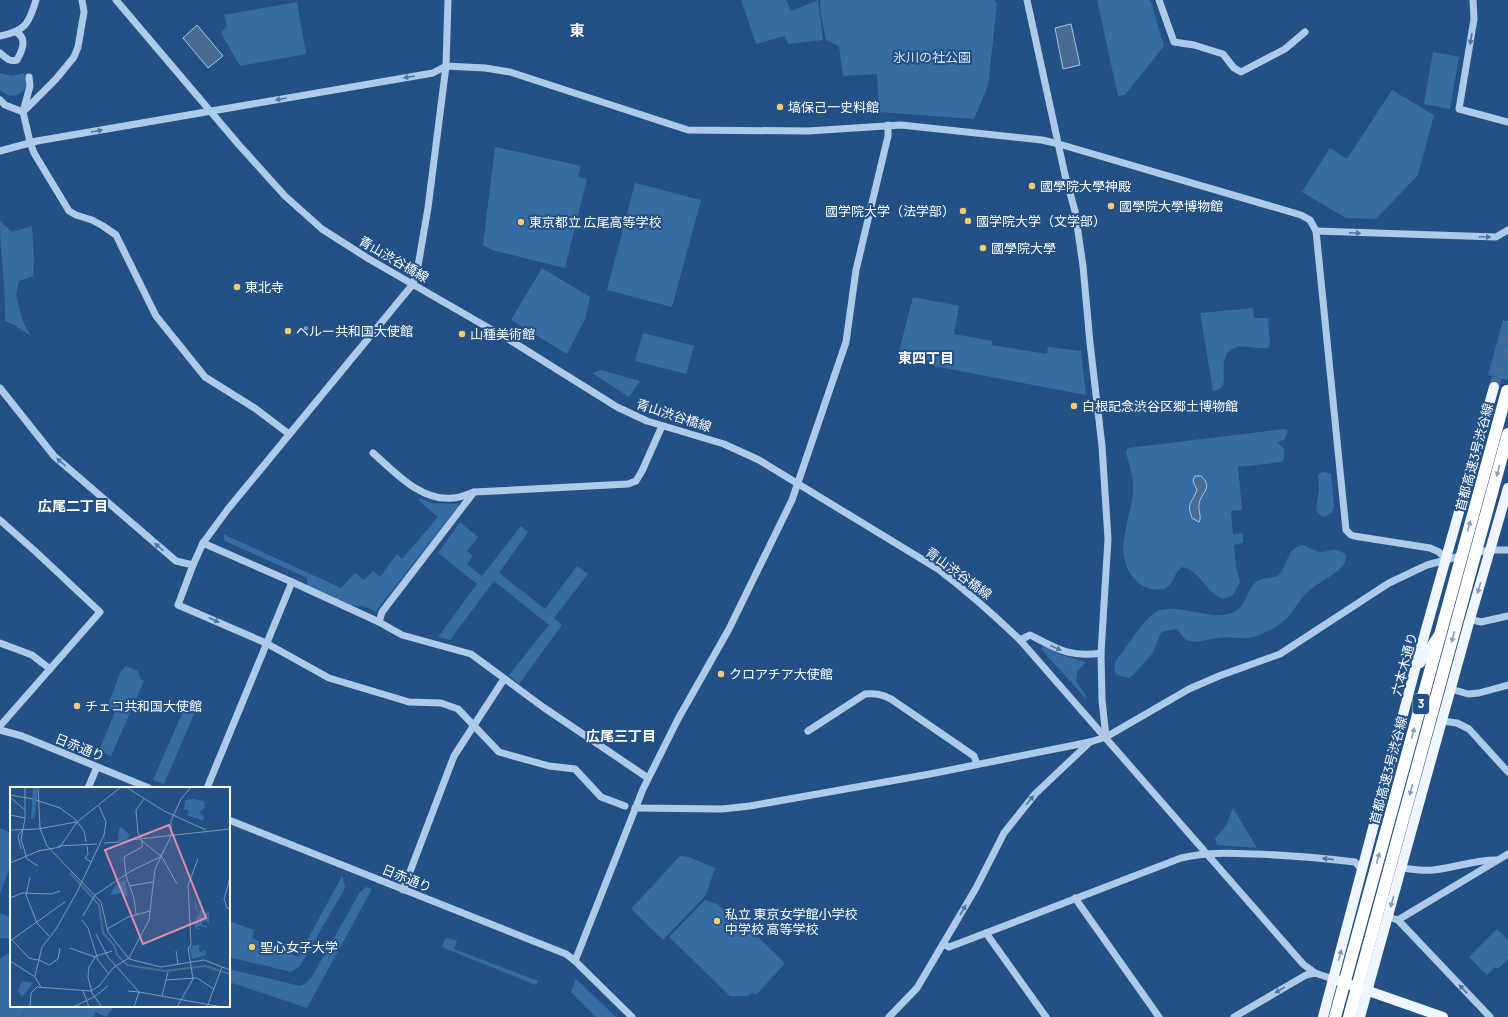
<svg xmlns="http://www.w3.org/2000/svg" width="1508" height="1017" font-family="Manrope,'Noto Sans JP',sans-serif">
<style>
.green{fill:#376ba3}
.water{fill:#4a6b91;stroke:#a1c5ea}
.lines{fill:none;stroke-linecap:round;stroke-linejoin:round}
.major-tunnel{stroke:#446b98;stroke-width:10;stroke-dasharray:10 5;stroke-linecap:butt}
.minor{stroke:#adcae9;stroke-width:7}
.major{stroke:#f0f6fe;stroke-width:10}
.highway-bridge{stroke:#fff;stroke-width:12}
.oneway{fill:#4c75a4}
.oneway2{fill:#869fbc}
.oneway3{fill:#7f9bbc}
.poi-dot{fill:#f4cb70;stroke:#235186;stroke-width:1.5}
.labels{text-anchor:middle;stroke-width:4;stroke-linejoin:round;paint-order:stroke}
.shield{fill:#235186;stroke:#bdcbdb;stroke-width:1}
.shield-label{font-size:12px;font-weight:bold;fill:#fff}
.park-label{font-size:13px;fill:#d1e3f7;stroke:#235186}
.poi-label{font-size:13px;fill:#fff;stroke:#235186;text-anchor:start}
.street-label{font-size:13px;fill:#fff;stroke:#235186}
.neighbourhood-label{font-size:14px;font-weight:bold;fill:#fff;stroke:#235186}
.quarter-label{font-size:15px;font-weight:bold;fill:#fff;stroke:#235186}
.inset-river{fill:none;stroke:#4a6b91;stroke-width:2}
.inset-road{fill:none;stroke:#7b97b6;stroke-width:1}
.view{fill:#e08cad;fill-opacity:0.15;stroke:#e08cad;stroke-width:2}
.inset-edge{fill:none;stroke:#fff;stroke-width:2}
</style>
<rect width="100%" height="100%" fill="#235186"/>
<!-- green -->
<g class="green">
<polygon points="741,0 786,0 791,11 818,0 823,40 788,44 785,36 756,44"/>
<polygon points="820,0 994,0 997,4 988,86 974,119 879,112 877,74 843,76 839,46 826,40 821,15"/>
<polygon points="1097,0 1149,0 1151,2 1164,46 1125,95 1118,96"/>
<polygon points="297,2 306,54 240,66 221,33 227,25 224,15"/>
<polygon points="1433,52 1459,57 1450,109 1424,104"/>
<path d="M0 73 13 76 24 73 26 79V87C19 97 10 99 0 90Z"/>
<polygon points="1392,90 1434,115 1418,175 1376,219 1346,218 1302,192 1330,148 1347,159"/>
<polygon points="495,147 581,166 578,177 587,179 565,268 492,250 483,245"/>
<polygon points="635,183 701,200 672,307 607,290"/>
<path d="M0 221 12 232 32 226 34 260 33 276 19 281 16 295 23 322 31 336 14 325 5 321C6 288 0 255 0 221Z"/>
<polygon points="542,268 590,297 585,319 567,354 511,320"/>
<polygon points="913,297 959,306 954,334 992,341 992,345 1047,354 1048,347 1081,351 1086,395 897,359"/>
<path d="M1253 308 1254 318H1268L1270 344 1268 348C1257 350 1241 344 1234 348 1212 359 1236 389 1213 391L1200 313Z"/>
<polygon points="1503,320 1508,321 1508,380 1488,375"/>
<polygon points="643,333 694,346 686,374 635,361"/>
<polygon points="601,370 640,381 629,397 592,373"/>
<path d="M1285 429 1288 431 1284 440 1277 442 1284 449V458L1282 462 1238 467 1242 510 1231 511 1233 534 1243 533V543L1234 545 1236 567 1240 582 1233 595 1223 599C1206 593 1200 571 1183 567 1173 571 1175 585 1164 589 1157 591 1150 589 1143 586 1138 583 1136 581 1132 576 1113 550 1131 520 1133 491 1134 477 1129 465 1126 452L1128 448Z"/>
<polygon points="1325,472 1331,474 1334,505 1332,513 1323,517 1318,513 1316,510 1319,489 1318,476 1320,473"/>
<polygon points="420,498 431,503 457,504 459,505 376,611 362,606 349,606 307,588 307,578 225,541 223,534 341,588 355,573 364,580 373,571 380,577 397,554 402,559 438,517 418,500"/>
<polygon points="460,522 478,537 467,551 473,556 467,564 482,576 521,526 528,532 499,573 545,609 577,566 588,574 554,618 562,625 519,684 509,675 549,625 494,581 450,640 438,637 477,584 438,553"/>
<path d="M1303 545C1308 547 1315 552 1321 552 1332 552 1334 546 1345 554 1351 568 1320 581 1311 589 1300 597 1294 612 1284 621 1274 629 1260 636 1248 638 1238 639 1227 636 1217 638 1208 639 1196 644 1187 640 1182 638 1181 632 1177 629L1163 631 1160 634 1155 648 1151 655 1133 675 1129 678 1117 675C1111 666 1117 659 1123 651 1130 642 1146 617 1156 612 1179 601 1210 623 1234 612 1246 607 1246 591 1255 583 1261 578 1271 578 1278 576 1287 567 1287 547 1303 545Z"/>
<polygon points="1044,645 1061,655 1086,662 1077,672 1076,681 1085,694 1086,699 1041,649"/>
<polygon points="126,666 138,671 140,678 144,681 111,756 99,751 115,712 107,707 121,671"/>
<polygon points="188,700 198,705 164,784 153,780"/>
<polygon points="1233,808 1257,848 1217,845 1215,838 1226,826"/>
<polygon points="0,828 11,833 11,864 0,894"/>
<polygon points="680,856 689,857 715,868 706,895 663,940 631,909"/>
<polygon points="342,876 345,885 344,890 300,966 291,972 229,957 229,921 254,930 252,938 298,957"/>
<polygon points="366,887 372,889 307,1008 229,982 229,969 300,986 306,983 311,978 360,892"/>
<polygon points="705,900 717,904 730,916 735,915 785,963 756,995 753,993 747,996 730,996 669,937"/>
<polygon points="0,913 11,918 11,939 0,938"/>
<polygon points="1497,929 1508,940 1508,959 1498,969 1495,967 1487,975 1469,957"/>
<polygon points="447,938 457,941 454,949 538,981 536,985 444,948 442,946 445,939"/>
<polygon points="7,954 11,954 11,1006 26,1006 21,1017 0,1017 0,959"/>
<polygon points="576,979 616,1017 596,1017 571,992"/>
<polygon points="26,1006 115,1006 106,1017 95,1012 93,1017 22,1017"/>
</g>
<!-- water -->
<g class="water">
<polygon points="1071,24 1080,65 1063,69 1055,28"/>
<polygon points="197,25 223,56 208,68 183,38"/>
<path d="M1195 476H1201C1214 488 1201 492 1199 504 1198 510 1201 515 1200 520L1199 522 1192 518C1186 502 1192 504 1197 490 1195 484 1191 482 1195 476Z"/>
</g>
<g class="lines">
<!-- major-tunnel -->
<polyline class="major-tunnel" points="1494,387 1508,336"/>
<!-- minor -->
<g class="minor">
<polyline points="82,0 84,12 78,47 74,57 56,79 23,112 30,142 34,153 69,211 76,215 92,220 103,226 116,235 156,316 205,377 256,409 289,434"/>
<path d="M116 0 239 145 285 196 322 229 369 259 513 342 617 407 647 421 724 444 759 460 938 569C967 591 994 615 1020 640L1303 964 1315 973 1333 979"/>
<polyline points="448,0 446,66 428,208 418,266 413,284 228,509 203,543 193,565 178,605 266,643 329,678 409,702 441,703 458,709 499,752 549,766 575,769 601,797 625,806"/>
<polyline points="1027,0 1065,175 1075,211 1083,266 1090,343 1102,446 1108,539 1101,653 1102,700 1106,737"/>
<polyline points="1159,0 1174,42 1194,45 1223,54 1234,68 1241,72 1285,49 1305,32"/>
<polyline points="1473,0 1474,19 1459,109 1508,122"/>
<path d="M0 36C25 31 29 24 36 0"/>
<path d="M0 53C6 58 9 62 17 60 22 51 28 38 16 32"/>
<polyline points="0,100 5,105 23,112 30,86 29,77"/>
<polyline points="0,151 37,141 433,73 446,66 485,68 510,72 688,130 808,131 901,125 1042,140 1059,144 1301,215 1310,220 1316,231 1346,530 1351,535 1354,536 1430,548 1439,552 1446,559"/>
<polyline points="1316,231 1496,237 1508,230"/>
<polyline points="0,388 54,456 176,561 193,565"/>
<path d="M373 453C395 472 421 502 453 498 460 498 467 494 474 492L628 484 636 481 642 471 662 426"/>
<polyline points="0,520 36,552 100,612 0,726"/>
<polyline points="203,543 292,582 207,788"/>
<polyline points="1474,553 1490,550 1508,550"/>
<polyline points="292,582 379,622 402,635 471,654 543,707 648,778"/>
<polyline points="1470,619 1481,622 1508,616"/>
<polyline points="379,622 382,612 474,492"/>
<path d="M1020 640 1030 635C1057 649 1070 658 1101 653"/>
<polyline points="0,643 32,655 50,669"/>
<polyline points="1451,689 1468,694 1479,693 1508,685"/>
<polyline points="1442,721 1457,723 1469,729 1508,772"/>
<polyline points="0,730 22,736 149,788"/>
<path d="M808 731 865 694C875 693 881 694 891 699L974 756 977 764"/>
<polyline points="88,788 97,767"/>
<polyline points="635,808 722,809 750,806 930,774 1090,742 1106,737 1189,689 1219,676 1280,654 1389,583 1427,565 1464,555"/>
<polyline points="229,820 566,954 575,961 632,1017"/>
<path d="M1401 868C1412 869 1422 871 1433 870 1454 868 1474 860 1496 860"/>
<polyline points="403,890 454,756 504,679"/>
<polyline points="1075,898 1159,1017"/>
<polyline points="1388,917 1398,920 1508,854"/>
<polyline points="1398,920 1490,1017"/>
<polyline points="986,933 1046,1017"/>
<path d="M943 944 949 947 965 941 1181 858C1205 852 1229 853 1254 854 1288 855 1321 858 1355 862L1363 871"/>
<polyline points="575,961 643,789 678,719 729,629 792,500 846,342 856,270 888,136 888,125"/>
<polyline points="889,1017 917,988 976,888 1004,833 1035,794 1090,742"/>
<polyline points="1234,1017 1306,975 1315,973"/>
</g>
<!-- major -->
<g class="major">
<polyline points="1420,663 1438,636"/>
<polyline points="1337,980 1443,1017"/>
<polyline points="1323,1017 1418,658 1494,387"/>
<polyline points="1360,1017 1470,619 1508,488"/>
</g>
<!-- highway-bridge -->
<g class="highway-bridge">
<polyline points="1335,1017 1507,391"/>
<polyline points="1349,1017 1508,434"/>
</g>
</g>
<!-- one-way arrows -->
<defs><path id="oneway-solid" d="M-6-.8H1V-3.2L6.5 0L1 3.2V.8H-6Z"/></defs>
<g class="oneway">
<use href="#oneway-solid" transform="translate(1471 39) rotate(99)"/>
<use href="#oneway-solid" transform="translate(409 77) rotate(171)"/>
<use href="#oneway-solid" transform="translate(281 99) rotate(170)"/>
<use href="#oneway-solid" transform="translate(97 131) rotate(-10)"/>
<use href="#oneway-solid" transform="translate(1355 233) rotate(2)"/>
<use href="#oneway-solid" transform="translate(1485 237) rotate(2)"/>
<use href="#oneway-solid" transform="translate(61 462) rotate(-139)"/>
<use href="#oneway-solid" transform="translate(159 547) rotate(-139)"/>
<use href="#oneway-solid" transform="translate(214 620) rotate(24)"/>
<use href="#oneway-solid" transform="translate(1056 648) rotate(24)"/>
<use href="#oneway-solid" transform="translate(1030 800) rotate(-51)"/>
<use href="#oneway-solid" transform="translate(1328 859) rotate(-174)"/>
<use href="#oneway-solid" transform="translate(963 910) rotate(-60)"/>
<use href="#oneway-solid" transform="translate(1463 989) rotate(-133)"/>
<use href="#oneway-solid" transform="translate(1280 990) rotate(149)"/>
</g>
<g class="oneway2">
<use href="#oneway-solid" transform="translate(1498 471) rotate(105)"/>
<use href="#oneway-solid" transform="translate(1469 526) rotate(-75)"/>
<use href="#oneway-solid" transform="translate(1453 637) rotate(105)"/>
<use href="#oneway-solid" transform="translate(1413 733) rotate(-75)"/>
<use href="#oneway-solid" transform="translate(1411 790) rotate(105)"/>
<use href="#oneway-solid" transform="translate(1378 858) rotate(-75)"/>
</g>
<g class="oneway3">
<use href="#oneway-solid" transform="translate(1479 588) rotate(107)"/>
<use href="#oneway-solid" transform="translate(1392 902) rotate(106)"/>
<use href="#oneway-solid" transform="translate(1340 955) rotate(-75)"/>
</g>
<!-- markers -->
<g class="poi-dot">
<circle cx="780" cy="107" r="4"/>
<circle cx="1032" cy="186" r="4"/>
<circle cx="1111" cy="206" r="4"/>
<circle cx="963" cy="211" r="4"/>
<circle cx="968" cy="221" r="4"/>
<circle cx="521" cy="222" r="4"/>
<circle cx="983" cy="248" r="4"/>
<circle cx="237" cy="287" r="4"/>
<circle cx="288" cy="331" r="4"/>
<circle cx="462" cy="334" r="4"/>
<circle cx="1074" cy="406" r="4"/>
<circle cx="721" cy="674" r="4"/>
<circle cx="77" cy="706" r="4"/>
<circle cx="717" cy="921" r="4"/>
<circle cx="252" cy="947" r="4"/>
</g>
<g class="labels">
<!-- shield labels -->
<rect class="shield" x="1413" y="694" width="16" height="20" rx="3"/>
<g class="shield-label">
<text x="1421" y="708">3</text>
</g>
<!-- park labels -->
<g class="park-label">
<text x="932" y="62">氷川の社公園</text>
</g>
<!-- poi labels -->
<g class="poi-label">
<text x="788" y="112">塙保己一史料館</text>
<text x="1040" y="191">國學院大學神殿</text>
<text x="1119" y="211">國學院大學博物館</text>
<text x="955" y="216" text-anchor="end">國学院大学（法学部）</text>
<text x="976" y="226">國学院大学（文学部）</text>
<text x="529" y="227">東京都立 広尾高等学校</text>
<text x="991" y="253">國學院大學</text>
<text x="245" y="292">東北寺</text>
<text x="296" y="336">ペルー共和国大使館</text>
<text x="470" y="339">山種美術館</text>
<text x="1082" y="411">白根記念渋谷区郷土博物館</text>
<text x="729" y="679">クロアチア大使館</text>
<text x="85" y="711">チェコ共和国大使館</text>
<text x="725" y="919">私立 東京女学館小学校<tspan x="725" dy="15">中学校 高等学校</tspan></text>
<text x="260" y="952">聖心女子大学</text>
</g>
<!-- street labels -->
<g class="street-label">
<text transform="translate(394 259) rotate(30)" y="5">青山渋谷橋線</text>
<text transform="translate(674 415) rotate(18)" y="5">青山渋谷橋線</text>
<text transform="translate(1474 457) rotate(-75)" y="5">首都高速3号渋谷線</text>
<text transform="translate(959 573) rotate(36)" y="5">青山渋谷橋線</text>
<text transform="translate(1404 664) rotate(-75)" y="5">六本木通り</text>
<text transform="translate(80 747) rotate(22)" y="5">日赤通り</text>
<text transform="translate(1388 770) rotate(-75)" y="5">首都高速3号渋谷線</text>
<text transform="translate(407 878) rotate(22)" y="5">日赤通り</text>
</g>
<!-- neighbourhood labels -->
<g class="neighbourhood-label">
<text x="926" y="363">東四丁目</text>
<text x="73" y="511">広尾二丁目</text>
<text x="621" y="741">広尾三丁目</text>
</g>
<!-- quarter labels -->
<g class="quarter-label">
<text x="577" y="36">東</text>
</g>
</g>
<!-- overview -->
<g transform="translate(10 787)">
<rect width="220" height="220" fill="#235186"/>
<path d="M23 0H27V11L24 32H21ZM183 12 194 14 195 21 189 25 194 30 193 34 177 28 179 24 174 22 175 13ZM111 40 119 47 120 50 117 51 119 55 110 56 108 53 109 42ZM116 93 117 109 113 112V106L100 108 108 95ZM179 114H186L187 122 190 127V123L199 126V137L195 133 194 136 191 131 193 139 195 138 198 141 189 139 187 141 193 142H187L185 140V134H190L186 133 187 129 190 128 185 121V114ZM187 158H192L189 159V164L194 166 192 163H195L196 168 182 172 179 160ZM12 194 23 196 12 210 8 204Z" fill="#376ba3"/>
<path class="inset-river" d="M60 86 89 118 93 146 104 158 107 168 117 178 155 184 195 179 220 187"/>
<path class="inset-road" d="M15 0V32L11 52 17 72 28 79M28 0 30 41 37 59 91 115 98 145 119 172 151 180 194 173 220 183M116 0 154 24 196 43M0 8 23 12M0 10 15 23M134 12 126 23 128 46 132 54 152 70 167 97M26 13 50 21 65 32 74 44 76 55M0 28 15 31M0 43 28 42 66 35M161 49V34L171 12 181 0M120 53 220 42M94 56 109 55M48 59 87 57M77 59 78 67 75 71 81 75M11 62 8 49 12 43M28 64 50 60 67 35 111 0M0 76 31 63M20 90 16 108 27 136 39 149M220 91 214 112 217 121 220 122M119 99 143 95M0 111 12 106 41 107 50 104M126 127 124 111 116 89 114 70 132 60V53M73 129 85 108 121 84 150 70M72 133 78 141 88 173 99 187M97 142 118 130 140 124M86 147 98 170 106 179M2 153 19 171 27 173M0 154 55 115M60 161 85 170M166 164 168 177M86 169 79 180 78 190 82 206 92 220M86 169 102 164M119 171 139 133 145 82 161 49M27 172 39 178 48 172 50 161M0 174 25 190 31 200M107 180 129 205 212 220M25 189 32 160 46 142 67 105 94 48 96 35 89 19M155 193 187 191 204 202M73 204 79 220M118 204 129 205 124 220M152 209 158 185M20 220 21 206 27 200 81 204 89 199 103 181 119 171M63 220 84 210 98 199M167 220 183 192 178 161 181 158 178 98 188 72M197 220 212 180"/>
<path class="view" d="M159 38 196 131 133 157 95 63Z"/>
<rect width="220" height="220" class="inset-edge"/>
</g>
</svg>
